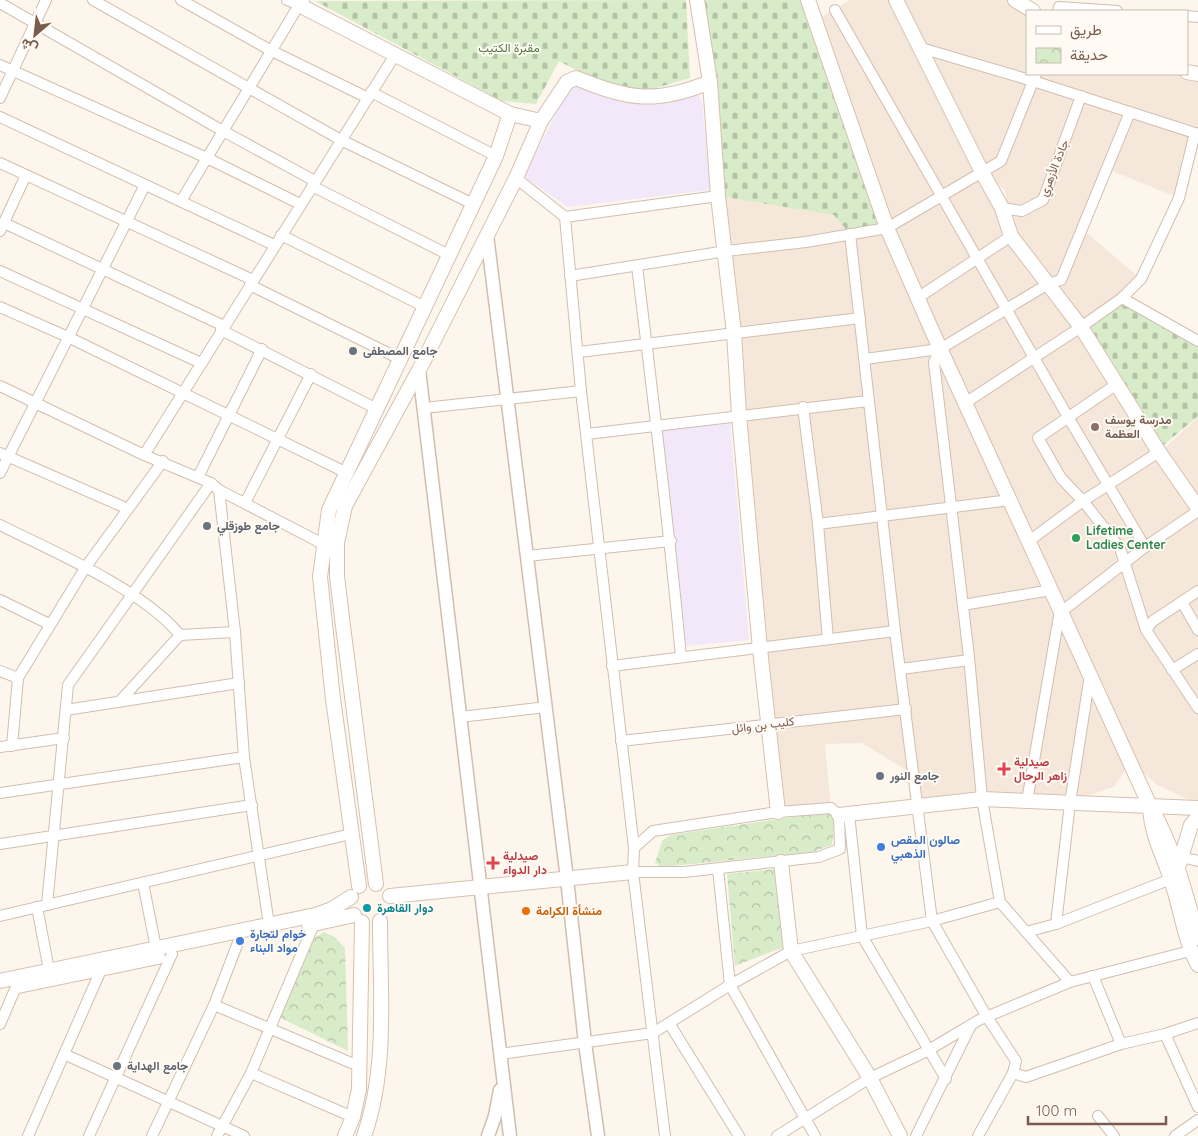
<svg xmlns="http://www.w3.org/2000/svg" width="1198" height="1136" font-family="Quicksand,Vazirmatn,sans-serif">
<style>
.residential{fill:#f5e8da;fill-rule:evenodd}
.education{fill:#f3e8fa}
.cemetery{fill:url(#cemetery-stones)}
.park{fill:url(#park-crowns)}
.lines{fill:none;stroke-linecap:round;stroke-linejoin:round}
.minor-casing{stroke:#d1beb0;stroke-width:12}
.tertiary-casing{stroke:#d1beb0;stroke-width:15}
.secondary-casing{stroke:#d6c0b0;stroke-width:16}
.minor{stroke:#fff;stroke-width:10}
.tertiary{stroke:#fff;stroke-width:12}
.secondary{stroke:#fff;stroke-width:14}
.worship-dot{fill:#6b7280;stroke:#fffaf3;stroke-width:2}
.education-dot{fill:#8d6e63;stroke:#fffaf3;stroke-width:2}
.leisure-dot{fill:#2e9e5b;stroke:#fffaf3;stroke-width:2}
.health-dot{fill:#e0444e;stroke:#fffaf3;stroke-width:2}
.shop-dot{fill:#3f7fe0;stroke:#fffaf3;stroke-width:2}
.culture-dot{fill:#0f9aa8;stroke:#fffaf3;stroke-width:2}
.food-dot{fill:#e8710a;stroke:#fffaf3;stroke-width:2}
.labels{text-anchor:middle;stroke-width:4;stroke-linejoin:round;paint-order:stroke}
.park-label{font-size:12px;fill:#537a41;stroke:#fffaf3}
.street-label{font-size:12px;fill:#7a5c4d;stroke:#fffaf3}
.worship-label{font-size:12px;font-weight:bold;fill:#5b616d;stroke:#fffaf3;text-anchor:start}
.education-label{font-size:12px;font-weight:bold;fill:#785e54;stroke:#fffaf3;text-anchor:start}
.leisure-label{font-size:12px;font-weight:bold;fill:#27864d;stroke:#fffaf3;text-anchor:start}
.health-label{font-size:12px;font-weight:bold;fill:#be3a42;stroke:#fffaf3;text-anchor:start}
.shop-label{font-size:12px;font-weight:bold;fill:#366cbe;stroke:#fffaf3;text-anchor:start}
.culture-label{font-size:12px;font-weight:bold;fill:#0d838f;stroke:#fffaf3;text-anchor:start}
.food-label{font-size:12px;font-weight:bold;fill:#c56008;stroke:#fffaf3;text-anchor:start}
</style>
<defs>
<pattern id="cemetery-stones" width="16" height="16" patternUnits="userSpaceOnUse" patternTransform="scale(1.25)"><rect width="16" height="16" fill="#d8ecc9"/><path d="M2 7V4a2 2 0 0 1 4 0v3zM10 15v-3a2 2 0 0 1 4 0v3z" fill="#b4c2a5"/></pattern>
<pattern id="park-crowns" width="20" height="18" patternUnits="userSpaceOnUse" patternTransform="scale(1.25)"><rect width="20" height="18" fill="#d8ecc9"/><path d="M2 6a3 3 0 1 1 6 0M12 15a3 3 0 1 1 6 0" fill="none" stroke="#b4c2a5"/></pattern>
</defs>
<rect width="100%" height="100%" fill="#fdf6ec"/>
<!-- residential -->
<path class="residential" d="M850 0H1015L1027 11V74H1198V134L1179 198 1107 169 1082 229 1141 279 1081 327 1160 452 1198 417V804L1157 785 1130 761 1115 786 1070 803 918 806 914 775 862 743 825 744 831 808 778 812 718 196 835 215 850 234 815 21ZM983 173 1005 190 1011 232Z"/>
<!-- education -->
<g class="education">
<polygon points="576,85 608,98 655,105 697,93 702,100 710,190 568,207 529,180 525,175 570,87"/>
<polygon points="730,422 749,640 686,646 662,431"/>
</g>
<!-- cemetery -->
<g class="cemetery">
<polygon points="686,0 690,78 646,91 601,83 559,61 536,104 502,101 315,1"/>
<polygon points="697,0 808,0 887,228 850,234 834,215 718,196"/>
<polygon points="1122,303 1198,346 1198,416 1159,449 1089,327"/>
</g>
<!-- park -->
<g class="park">
<polygon points="827,812 835,819 832,845 812,852 662,867 655,863 662,841 670,835"/>
<polygon points="776,869 784,947 735,966 727,874"/>
<polygon points="324,932 335,937 345,948 348,1051 279,1017 314,938"/>
</g>
<g class="lines">
<defs>
<g id="minor">
<polyline points="93,0 341,140 473,204"/>
<polyline points="181,0 270,50 368,98"/>
<polyline points="0,3 223,131 315,181"/>
<polyline points="835,10 1068,417 1145,547"/>
<polyline points="1058,11 1059,7 1117,11"/>
<polyline points="1187,16 1198,17"/>
<polyline points="921,48 1033,81 1198,134"/>
<polyline points="0,65 207,158 300,204"/>
<polyline points="371,92 496,156"/>
<polyline points="0,98 46,0"/>
<polyline points="0,117 274,245"/>
<polyline points="0,163 253,280"/>
<polyline points="516,178 565,217 718,196"/>
<polyline points="312,186 449,255"/>
<polyline points="181,201 299,5 287,0"/>
<polyline points="1002,208 1022,211 1043,200 1081,96"/>
<polyline points="565,217 581,391 634,848 633,872 665,1136"/>
<polyline points="4,223 224,326"/>
<polyline points="0,231 26,175"/>
<polyline points="850,234 895,631 932,921 987,1017 1016,1061 1013,1073 978,1136"/>
<polyline points="281,235 425,307"/>
<path d="M637 266C653 396 669 526 681 657"/>
<polyline points="0,271 201,363"/>
<polyline points="570,276 726,251 806,242 887,228 1001,161 1036,74"/>
<polyline points="250,285 400,359"/>
<polyline points="919,297 1011,236"/>
<polyline points="1122,298 1198,341"/>
<polyline points="0,307 68,337 347,473"/>
<polyline points="221,330 377,409"/>
<polyline points="940,349 934,362 969,657 982,799 1000,902 1070,982"/>
<polyline points="579,352 860,318"/>
<polyline points="865,359 940,349 1048,284 1061,280 1130,112"/>
<polyline points="1117,384 1038,438 1061,478 1083,501 1120,548 1146,630 1198,708"/>
<polyline points="0,386 144,455 211,483 219,490 323,544"/>
<polyline points="965,403 1081,327 1122,298 1141,279 1179,198 1195,133"/>
<polyline points="803,407 818,524 828,639"/>
<polyline points="424,408 581,391"/>
<polyline points="587,434 868,401"/>
<polyline points="0,453 126,508"/>
<polyline points="144,455 395,55"/>
<polyline points="0,473 145,185"/>
<polyline points="198,477 262,349"/>
<polyline points="219,490 235,632 244,757 269,925"/>
<polyline points="245,503 311,374"/>
<polyline points="818,524 1010,500"/>
<path d="M0 525C54 552 142 589 180 635L120 701"/>
<polyline points="1029,541 1083,501 1159,452"/>
<polyline points="527,556 671,541"/>
<polyline points="0,600 49,624"/>
<polyline points="1182,602 1198,630"/>
<polyline points="963,605 1051,590"/>
<polyline points="1061,612 1145,547 1198,511"/>
<polyline points="1146,630 1153,621 1198,591"/>
<polyline points="180,635 235,632"/>
<polyline points="612,666 895,631"/>
<polyline points="901,669 969,660"/>
<polyline points="1172,670 1198,654"/>
<polyline points="0,671 18,678"/>
<polyline points="66,710 239,683"/>
<polyline points="460,717 546,707"/>
<polyline points="621,741 906,709"/>
<polyline points="12,746 18,678 85,568 163,461"/>
<polyline points="0,747 64,738"/>
<polyline points="0,793 244,757"/>
<polyline points="1027,801 1060,610"/>
<polyline points="849,814 862,936 946,1079"/>
<polyline points="0,844 252,805"/>
<polyline points="1181,857 1198,861"/>
<polyline points="718,869 730,985 815,1136"/>
<polyline points="633,872 684,872 819,857 840,849 839,815 831,808 778,812 653,831 634,848"/>
<polyline points="143,883 156,948"/>
<polyline points="47,905 68,685 211,483"/>
<polyline points="37,907 49,970"/>
<polyline points="0,916 351,834"/>
<polyline points="1056,924 1070,803 1090,675"/>
<polyline points="1026,932 1056,924 1171,879"/>
<polyline points="1093,976 1121,1044"/>
<polyline points="214,1005 361,1067"/>
<polyline points="669,1023 739,1136"/>
<polyline points="0,1024 16,987"/>
<polyline points="1165,1034 1198,1107"/>
<polyline points="64,1054 244,1136"/>
<polyline points="500,1054 653,1033 730,985 791,951 932,921 1000,902"/>
<polyline points="251,1073 353,1117"/>
<polyline points="1013,1073 1026,1077 1121,1044 1165,1034 1198,1023"/>
<polyline points="1098,1116 1114,1136"/>
<polyline points="28,1136 101,970"/>
<polyline points="89,1136 172,954"/>
<polyline points="152,1136 214,1005 239,940"/>
<polyline points="217,1136 251,1073 314,924"/>
<polyline points="777,1136 870,1078 927,1051 979,1020 1070,982 1190,951"/>
<polyline points="916,1136 971,1025"/>
<polyline points="1175,1136 1198,1120"/>
</g>
<g id="tertiary">
<polyline points="487,235 567,879 585,1043 598,1136"/>
<polyline points="419,370 510,1136"/>
<polyline points="488,1136 495,1116 500,1090"/>
</g>
<g id="secondary">
<path d="M302 0 299 5 510 114 541 121 567 82 576 78C629 100 656 104 710 82"/>
<polyline points="697,0 710,82 718,196 734,333 739,415 760,649 778,812"/>
<path d="M808 0 887 228 933 333 1150 806C1174 847 1185 892 1198 938"/>
<polyline points="896,0 982,172 1002,208 1011,236 1081,327 1159,452 1198,508"/>
<polyline points="1015,0 1033,11"/>
<polyline points="1187,72 1198,74"/>
<path d="M1150 809C1152 837 1163 854 1171 880 1181 908 1184 939 1198 965"/>
<polyline points="839,815 982,799 1198,808"/>
<polyline points="781,862 791,951 870,1078 900,1136"/>
<polyline points="1178,868 1191,825 1198,817"/>
<polyline points="376,884 343,626 337,576 337,543 345,506 419,370 516,178 541,121"/>
<polyline points="359,886 333,699 320,577 329,510 496,156 510,114"/>
<polyline points="390,896 633,872"/>
<polyline points="309,925 354,915"/>
<polyline points="0,981 315,915 332,909 351,897"/>
<polyline points="18,986 158,957"/>
<polyline points="345,1136 353,1117 359,1089 362,922"/>
<path d="M364 1136C388 1068 380 992 380 921"/>
</g>
</defs>
<!-- minor casing -->
<use href="#minor" class="minor-casing"/>
<!-- tertiary casing -->
<use href="#tertiary" class="tertiary-casing"/>
<!-- secondary casing -->
<use href="#secondary" class="secondary-casing"/>
<!-- minor -->
<use href="#minor" class="minor"/>
<!-- tertiary -->
<use href="#tertiary" class="tertiary"/>
<!-- secondary -->
<use href="#secondary" class="secondary"/>
</g>
<!-- markers -->
<g class="worship-dot">
<circle cx="353" cy="351" r="5"/>
<circle cx="207" cy="526" r="5"/>
<circle cx="880" cy="776" r="5"/>
<circle cx="117" cy="1066" r="5"/>
</g>
<circle class="education-dot" cx="1095" cy="427" r="5"/>
<circle class="leisure-dot" cx="1076" cy="538" r="5"/>
<g class="health-dot">
<path d="M1001.5 761.5h5v5h5v5h-5v5h-5v-5h-5v-5h5z"/>
<path d="M490.5 855.5h5v5h5v5h-5v5h-5v-5h-5v-5h5z"/>
</g>
<g class="shop-dot">
<circle cx="881" cy="847" r="5"/>
<circle cx="240" cy="941" r="5"/>
</g>
<circle class="culture-dot" cx="367" cy="908" r="5"/>
<circle class="food-dot" cx="526" cy="911" r="5"/>
<g class="labels">
<!-- park labels -->
<g class="park-label">
<text x="509" y="52">مقبرة الكتيب</text>
</g>
<!-- street labels -->
<g class="street-label">
<text transform="translate(1054 168) rotate(-68)" y="4">جادة الأزهري</text>
<text transform="translate(763 725) rotate(-7)" y="4">كليب بن وائل</text>
</g>
<!-- worship labels -->
<g class="worship-label">
<text x="363" y="355">جامع المصطفى</text>
<text x="217" y="530">جامع طوزقلي</text>
<text x="890" y="780">جامع النور</text>
<text x="127" y="1070">جامع الهداية</text>
</g>
<!-- education labels -->
<g class="education-label">
<text x="1105" y="424">مدرسة يوسف<tspan x="1105" dy="14">العظمة</tspan></text>
</g>
<!-- leisure labels -->
<g class="leisure-label">
<text x="1086" y="535">Lifetime<tspan x="1086" dy="14">Ladies Center</tspan></text>
</g>
<!-- health labels -->
<g class="health-label">
<text x="1014" y="766">صيدلية<tspan x="1014" dy="14">زاهر الرحال</tspan></text>
<text x="503" y="860">صيدلية<tspan x="503" dy="14">دار الدواء</tspan></text>
</g>
<!-- shop labels -->
<g class="shop-label">
<text x="891" y="844">صالون المقص<tspan x="891" dy="14">الذهبي</tspan></text>
<text x="250" y="938">خوام لتجارة<tspan x="250" dy="14">مواد البناء</tspan></text>
</g>
<!-- culture labels -->
<g class="culture-label">
<text x="377" y="912">دوار القاهرة</text>
</g>
<!-- food labels -->
<g class="food-label">
<text x="536" y="915">منشأة الكرامة</text>
</g>
</g>
<!-- legend -->
<rect x="1026" y="10" width="162" height="65" fill="#fffaf3" stroke="#cabbb1"/>
<rect x="1036" y="26" width="25" height="8" fill="#ffffff" stroke="#cabbb1"/>
<text x="1070" y="35" font-size="15" fill="#7a5c4d">طريق</text>
<rect x="1036" y="48" width="25" height="15" fill="url(#park-crowns)" stroke="#cabbb1"/>
<text x="1070" y="60" font-size="15" fill="#7a5c4d">حديقة</text>
<!-- north arrow -->
<g transform="translate(35 35) rotate(208)" stroke="#fffaf3" stroke-width="4" paint-order="stroke">
<path d="M0-4L9 19L0 12L-9 19Z" fill="#7a5c4d"/>
<text y="-8" font-size="14" font-weight="bold" text-anchor="middle" fill="#7a5c4d">ش</text>
</g>
<!-- scale -->
<path d="M1028 1116v8h138v-8" fill="none" stroke="#7a5c4d" stroke-width="2.5"/>
<text x="1036" y="1116" font-size="15" fill="#7a5c4d" stroke="#fffaf3" stroke-width="4" paint-order="stroke">100 m</text>
</svg>
